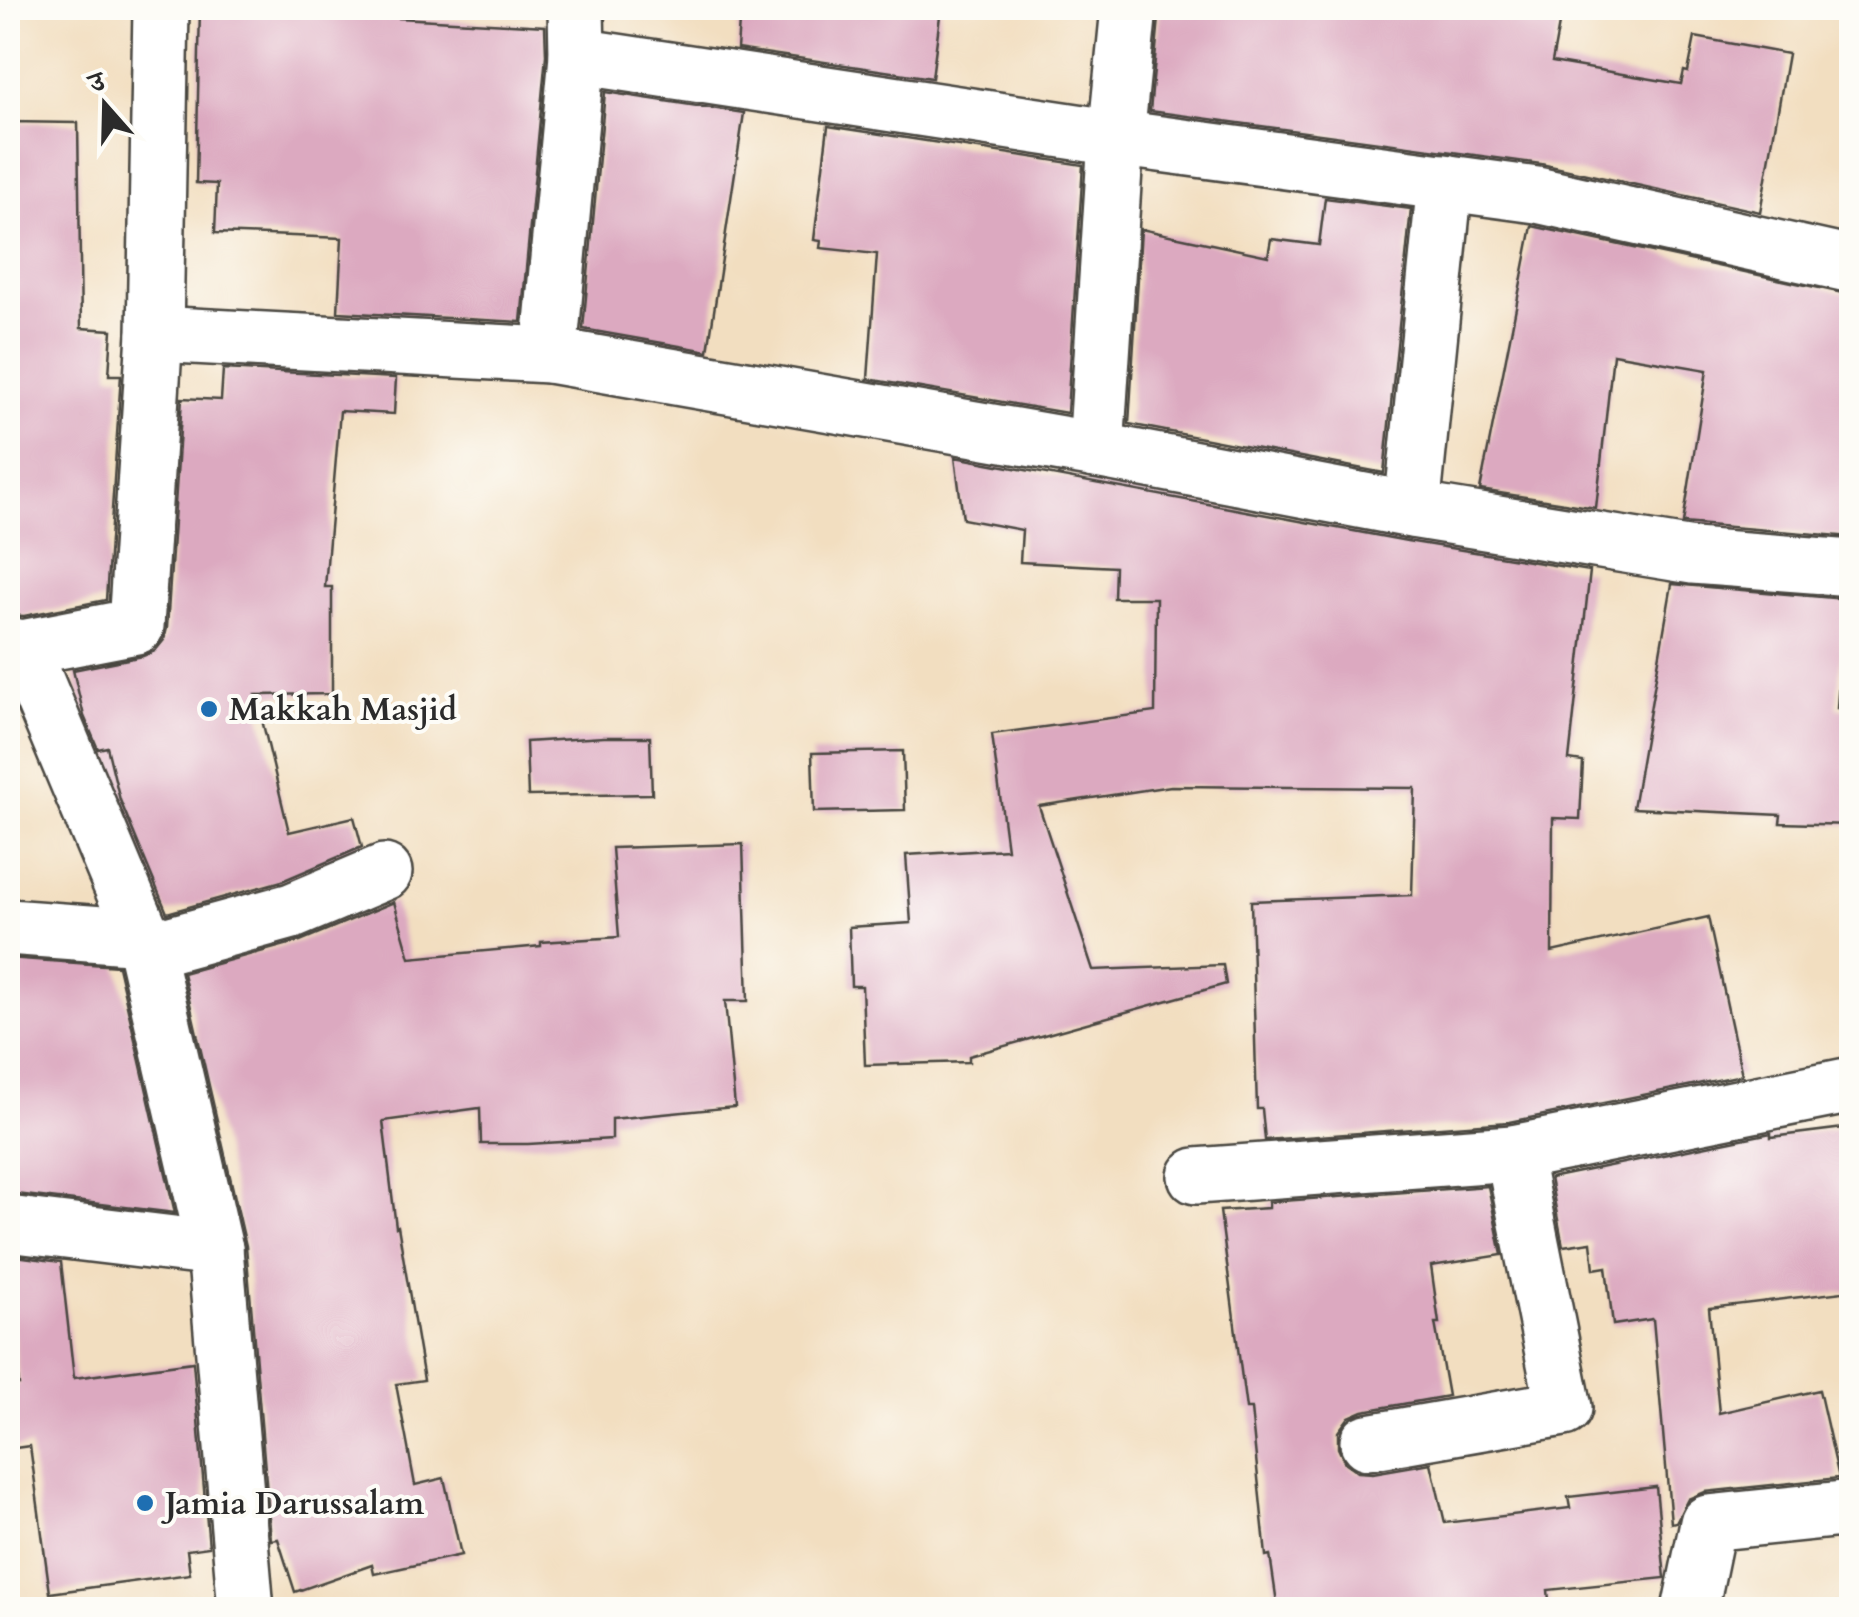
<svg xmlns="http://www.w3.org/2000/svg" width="1859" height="1617" font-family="Cardo,'Noto Serif Devanagari',serif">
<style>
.building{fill:#dca9c0}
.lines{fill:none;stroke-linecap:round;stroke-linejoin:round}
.minor-casing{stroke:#494641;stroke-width:60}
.minor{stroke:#fff;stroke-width:55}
.poi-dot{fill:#1f6fb2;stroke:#fdfcf7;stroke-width:4}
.labels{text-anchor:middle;stroke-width:8;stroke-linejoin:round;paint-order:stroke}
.poi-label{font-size:32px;font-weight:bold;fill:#2b2b2b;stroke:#fdfcf7;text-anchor:start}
</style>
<rect width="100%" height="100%" fill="#fdfcf7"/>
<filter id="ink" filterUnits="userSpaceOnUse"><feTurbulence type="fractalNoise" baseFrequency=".01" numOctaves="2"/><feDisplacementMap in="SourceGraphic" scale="20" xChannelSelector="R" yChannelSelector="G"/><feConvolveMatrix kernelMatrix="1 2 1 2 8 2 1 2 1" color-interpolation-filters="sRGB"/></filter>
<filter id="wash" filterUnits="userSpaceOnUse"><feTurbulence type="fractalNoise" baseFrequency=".0048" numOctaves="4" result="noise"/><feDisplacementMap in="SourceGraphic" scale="40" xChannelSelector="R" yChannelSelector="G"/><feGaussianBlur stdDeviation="2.25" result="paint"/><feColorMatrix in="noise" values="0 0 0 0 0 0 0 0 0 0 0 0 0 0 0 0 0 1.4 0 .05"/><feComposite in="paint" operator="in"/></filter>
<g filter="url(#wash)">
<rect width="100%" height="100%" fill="#f2dec0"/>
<g id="blocks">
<!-- building -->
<g class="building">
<polygon points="200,8 399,8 399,18 545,26 546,55 521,322 338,312 342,238 215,233 217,184 196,183"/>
<polygon points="740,8 941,8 932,78 737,49"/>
<polygon points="1160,8 1449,8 1500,17 1501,14 1559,24 1552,62 1681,84 1684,71 1688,72 1695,37 1788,54 1760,212 1541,164 1150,111"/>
<polygon points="605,92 744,113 708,351 583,329"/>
<polygon points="8,122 78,123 81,328 112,330 109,375 121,375 106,600 24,616 8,615"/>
<polygon points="828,126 1083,165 1067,413 868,379 877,254 820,248 821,241 814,240"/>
<polygon points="1325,198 1411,209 1384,473 1129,424 1141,229 1268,256 1271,239 1319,245"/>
<polygon points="1532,226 1852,295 1852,537 1683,523 1707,370 1613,354 1596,508 1480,490"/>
<polygon points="223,369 396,378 394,414 340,411 325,587 332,587 332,694 256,695 289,832 354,817 362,847 282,881 167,913 120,800 107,747 98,749 84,716 73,670 143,656 155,651 164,640 167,628 182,398 221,400"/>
<polygon points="955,457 1407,541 1590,571 1569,760 1583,762 1580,819 1553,818 1552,952 1708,917 1742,1075 1509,1122 1265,1140 1262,1109 1257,1109 1251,901 1412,895 1415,788 1171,786 1039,806 1093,970 1223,965 1226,984 969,1056 969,1062 865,1065 862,986 851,986 849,927 911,923 906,855 1007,849 992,734 1155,712 1156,598 1114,598 1115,567 1020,562 1022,530 963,519"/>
<polygon points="1672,584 1845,599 1837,708 1852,709 1852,825 1780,823 1781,815 1633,808"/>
<polygon points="604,737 650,737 652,794 528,796 526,742"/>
<polygon points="903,751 905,810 814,812 812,753"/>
<polygon points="743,844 748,1001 725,1001 735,1107 612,1119 612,1139 528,1144 481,1144 480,1108 383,1121 396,1227 398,1226 424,1380 396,1384 415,1485 444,1478 461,1555 374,1574 372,1565 295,1592 278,1539 271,1540 246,1246 183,973 300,941 394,902 410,958 541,946 541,942 619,937 612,848"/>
<polygon points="8,958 118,966 175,1213 8,1193"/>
<polygon points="1852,1127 1852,1291 1709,1308 1719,1413 1819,1390 1839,1478 1705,1492 1688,1499 1676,1522 1671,1523 1653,1319 1613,1325 1606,1267 1594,1269 1591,1242 1563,1246 1550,1178 1771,1133 1771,1137"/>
<polygon points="1488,1186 1502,1255 1431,1266 1439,1323 1435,1323 1448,1396 1363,1411 1349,1417 1338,1432 1338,1448 1345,1463 1358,1472 1373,1473 1431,1463 1445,1523 1570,1508 1568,1497 1656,1487 1665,1578 1548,1590 1550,1610 1278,1610 1270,1555 1266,1556 1251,1409 1246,1409 1220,1211 1269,1208 1269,1202"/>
<polygon points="8,1255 61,1262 74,1378 193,1362 209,1547 187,1550 190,1574 50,1593 30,1446 8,1449 8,1386 19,1385 8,1289"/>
</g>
</g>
</g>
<g filter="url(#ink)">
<use href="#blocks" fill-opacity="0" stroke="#494641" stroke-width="2.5"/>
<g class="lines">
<defs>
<g id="minor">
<polyline points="576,8 577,56 549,355 1096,450 1412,510 1693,556 1852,568"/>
<polyline points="577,56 1116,138 1537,195 1852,265"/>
<polyline points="155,334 549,355"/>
<polyline points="1096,450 1116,138 1129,8"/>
<polyline points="1412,510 1445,182"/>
<polyline points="8,645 22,648 136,626 155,334 161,8"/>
<polyline points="22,648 143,937 215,1249 246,1610"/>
<polyline points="8,927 143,937 164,946 292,911 384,872"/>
<polyline points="1196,1176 1513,1153 1852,1085"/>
<polyline points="8,1224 215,1249"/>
<polyline points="1368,1442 1564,1408 1513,1153"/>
<polyline points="1690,1610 1708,1523 1852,1508"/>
</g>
</defs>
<!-- minor casing -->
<use href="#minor" class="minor-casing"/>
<!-- minor -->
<use href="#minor" class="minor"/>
</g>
</g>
<!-- markers -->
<g class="poi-dot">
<circle cx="209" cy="709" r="10"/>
<circle cx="145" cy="1503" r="10"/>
</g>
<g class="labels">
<!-- poi labels -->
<g class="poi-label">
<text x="229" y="720">Makkah Masjid</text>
<text x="165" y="1514">Jamia Darussalam</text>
</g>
</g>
<!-- margin -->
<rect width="1859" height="1617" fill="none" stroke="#fdfcf7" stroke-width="40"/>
<!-- north arrow -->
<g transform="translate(105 105) rotate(340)" stroke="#fdfcf7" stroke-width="8" paint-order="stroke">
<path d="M0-8L18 38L0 25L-18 38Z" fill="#2b2b2b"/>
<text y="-15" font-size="28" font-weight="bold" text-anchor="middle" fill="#2b2b2b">उ</text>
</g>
</svg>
